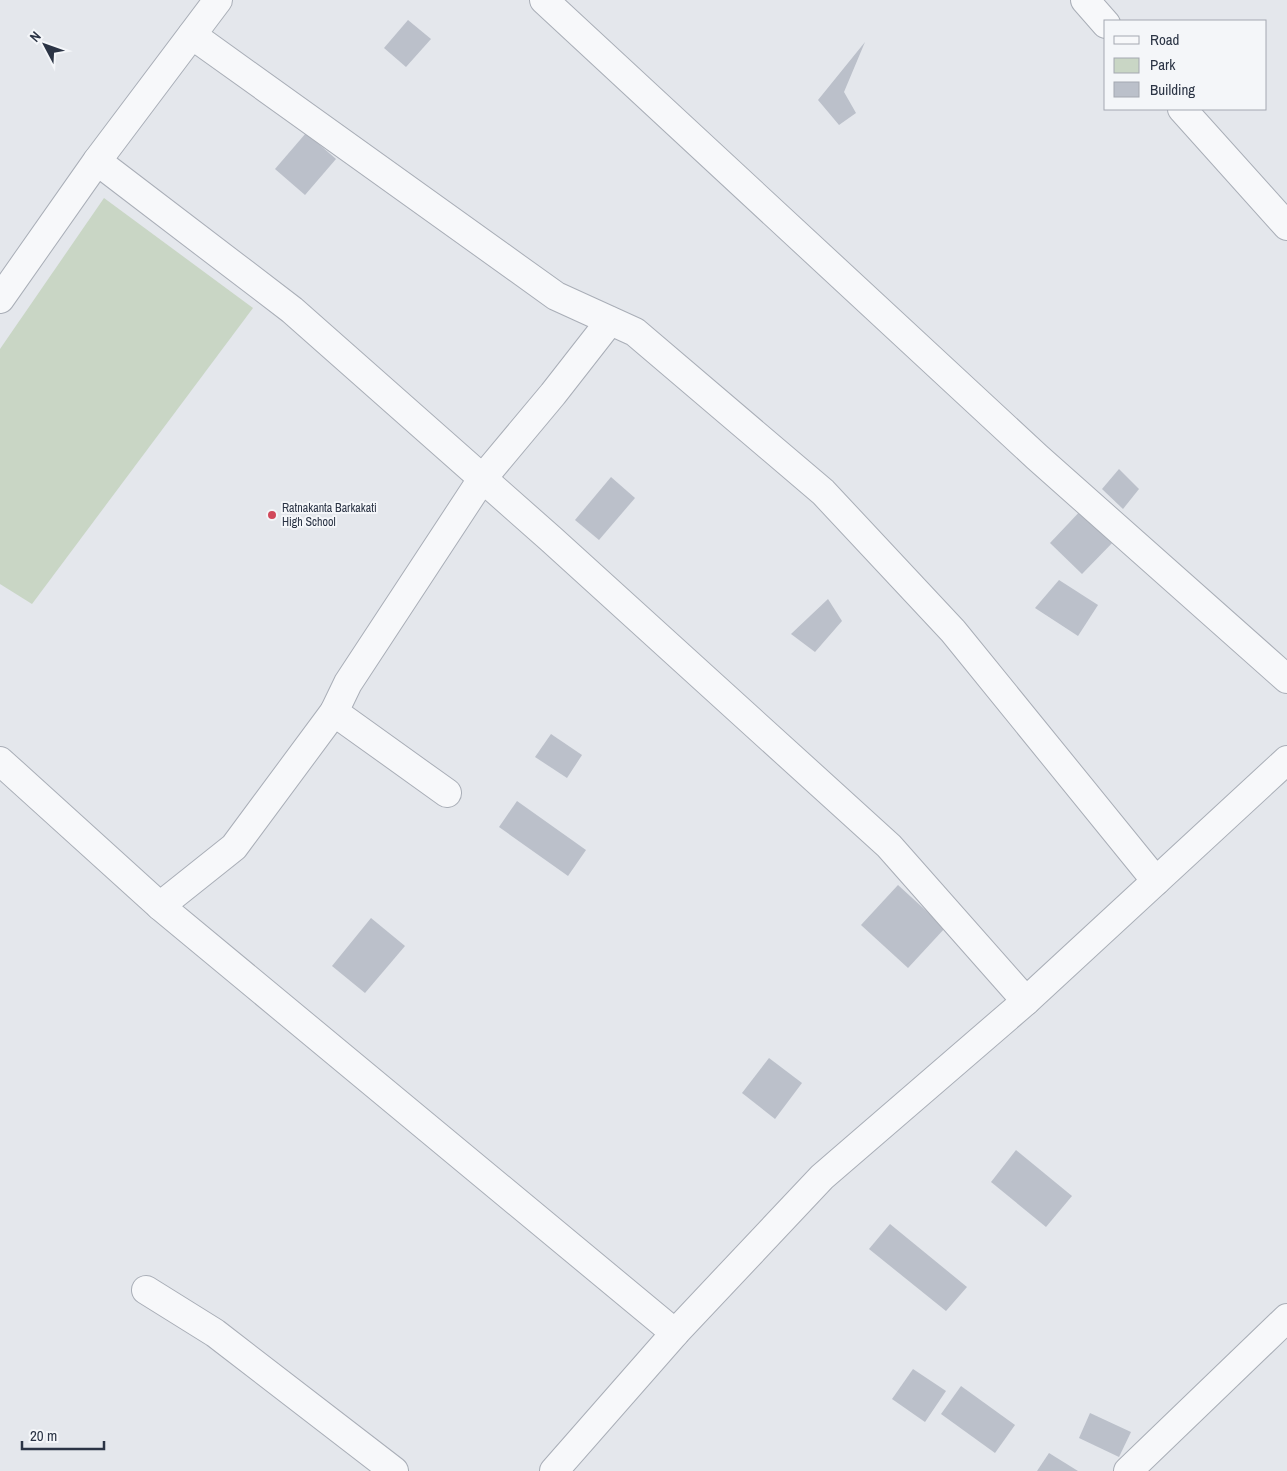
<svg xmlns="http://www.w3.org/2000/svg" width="1287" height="1471" font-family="'Archivo Narrow',sans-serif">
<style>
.green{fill:#c9d6c5}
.building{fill:#bbc0ca}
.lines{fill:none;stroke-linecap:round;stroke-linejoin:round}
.minor-casing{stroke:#a9aeb7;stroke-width:30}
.minor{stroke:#f7f8fa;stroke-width:28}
.poi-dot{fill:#d1495b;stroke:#f4f6f9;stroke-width:2}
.labels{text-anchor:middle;stroke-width:4;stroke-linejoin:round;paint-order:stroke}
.poi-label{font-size:12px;fill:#2b3445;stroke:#f4f6f9;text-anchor:start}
</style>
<rect width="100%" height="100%" fill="#e4e7ec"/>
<!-- green -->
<polygon class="green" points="104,198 253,308 32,604 0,584 0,349"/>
<!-- building -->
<g class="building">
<polygon points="408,20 431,39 406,67 384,48"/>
<polygon points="865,42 844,92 856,113 839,125 818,100"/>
<polygon points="306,133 336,159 305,195 275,169"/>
<polygon points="1119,469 1139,489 1123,509 1102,489"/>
<polygon points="611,477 635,498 599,540 575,520"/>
<polygon points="1085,506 1118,537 1082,574 1050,543"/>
<polygon points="1059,580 1098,605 1078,636 1035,608"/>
<polygon points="828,599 842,621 815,652 791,634"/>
<polygon points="551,734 582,755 567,778 535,757"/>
<polygon points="517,801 586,850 568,876 499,827"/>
<polygon points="898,885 945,928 908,968 861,925"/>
<polygon points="371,918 405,946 365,993 332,966"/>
<polygon points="769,1058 802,1083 775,1119 742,1093"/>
<polygon points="1016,1150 1072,1196 1046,1227 991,1182"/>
<polygon points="890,1224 967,1287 946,1311 869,1249"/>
<polygon points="913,1369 946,1391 925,1422 892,1399"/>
<polygon points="961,1386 1015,1425 995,1453 941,1414"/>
<polygon points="1090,1413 1131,1432 1119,1457 1079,1438"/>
<polygon points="1049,1453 1078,1471 1037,1471"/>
</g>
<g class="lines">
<defs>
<g id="minor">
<polyline points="544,0 1037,457 1287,679"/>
<polyline points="1085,0 1106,24"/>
<polyline points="192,35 556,296 635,332 823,492 953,631 1156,881"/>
<polyline points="1182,109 1287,226"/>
<polyline points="97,161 292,310 551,539 889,846 1026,1001"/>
<polyline points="0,299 97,161 218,0"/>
<polyline points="334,712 447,793"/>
<polyline points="0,761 160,906 675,1333"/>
<polyline points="160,906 234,847 334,712 348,683 482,479 553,394 610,321"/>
<polyline points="146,1290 215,1333 394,1471"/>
<polyline points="554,1471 675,1333 822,1177 1026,1001 1287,760"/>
<polyline points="1128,1471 1287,1318"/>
</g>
</defs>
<!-- minor casing -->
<use href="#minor" class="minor-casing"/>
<!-- minor -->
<use href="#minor" class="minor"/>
</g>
<!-- markers -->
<circle class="poi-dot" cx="272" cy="515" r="5"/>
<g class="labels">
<!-- poi labels -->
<g class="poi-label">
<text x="282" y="512">Ratnakanta Barkakati<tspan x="282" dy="14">High School</tspan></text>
</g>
</g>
<!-- legend -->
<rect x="1104" y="20" width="162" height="90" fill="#f4f6f9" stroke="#a4a8b1"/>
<rect x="1114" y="36" width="25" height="8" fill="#f7f8fa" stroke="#a4a8b1"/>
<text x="1150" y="45" font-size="15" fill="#2b3445">Road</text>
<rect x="1114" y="58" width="25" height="15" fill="#c9d6c5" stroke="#a4a8b1"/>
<text x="1150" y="70" font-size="15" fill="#2b3445">Park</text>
<rect x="1114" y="82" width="25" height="15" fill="#bbc0ca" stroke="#a4a8b1"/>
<text x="1150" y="95" font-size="15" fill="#2b3445">Building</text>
<!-- north arrow -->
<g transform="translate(45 45) rotate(311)" stroke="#f4f6f9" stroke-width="4" paint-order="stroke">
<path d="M0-4L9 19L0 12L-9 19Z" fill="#2b3445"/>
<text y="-8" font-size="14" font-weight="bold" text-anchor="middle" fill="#2b3445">N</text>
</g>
<!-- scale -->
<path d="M22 1441v8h82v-8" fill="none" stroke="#2b3445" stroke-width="2.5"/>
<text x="30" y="1441" font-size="15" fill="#2b3445" stroke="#f4f6f9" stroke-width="4" paint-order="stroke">20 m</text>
</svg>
